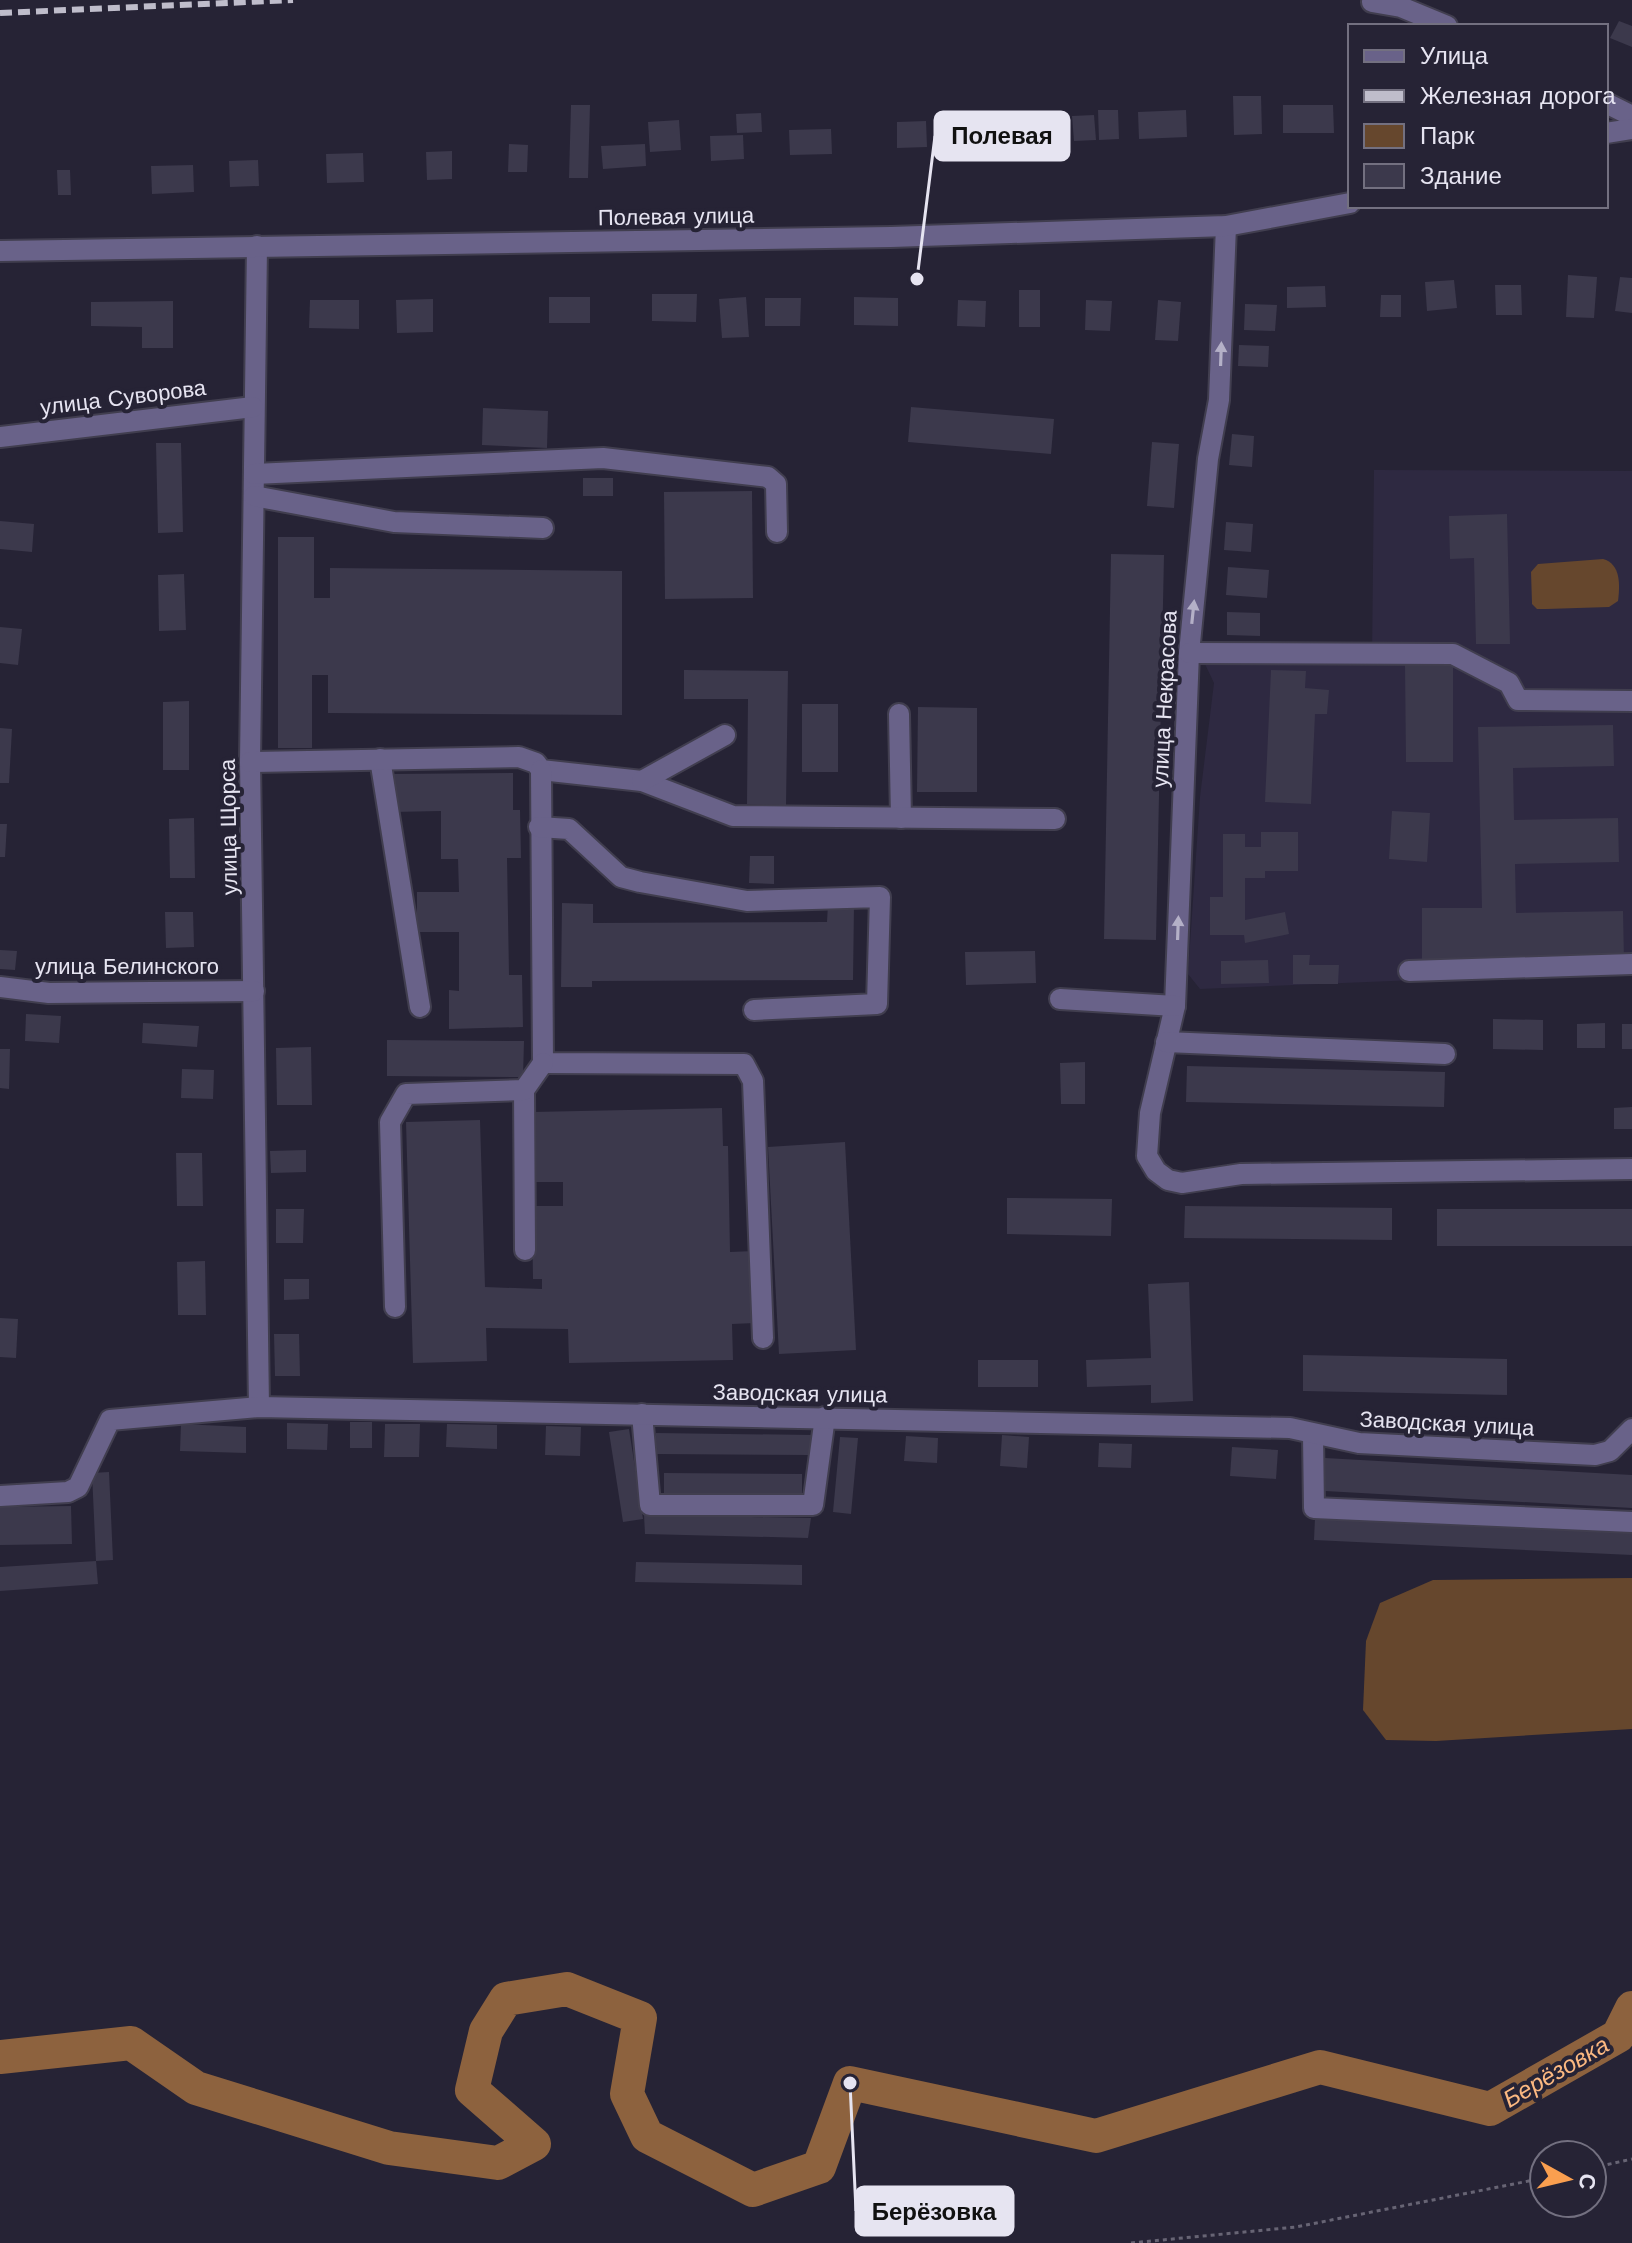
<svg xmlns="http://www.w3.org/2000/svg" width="1632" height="2243" font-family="'Work Sans',sans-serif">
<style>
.built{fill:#2e2941}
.green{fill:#66472d}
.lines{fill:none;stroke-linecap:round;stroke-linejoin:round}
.river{stroke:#8d623e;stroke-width:34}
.building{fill:#3c394c}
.minor-casing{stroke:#413e4f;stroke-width:24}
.path{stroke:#676474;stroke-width:3;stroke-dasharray:4 4;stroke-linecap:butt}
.minor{stroke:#696289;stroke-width:20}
.rail{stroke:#bfbdcb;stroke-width:6;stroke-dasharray:12 6;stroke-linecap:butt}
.oneway{fill:#b4b0c7}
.labels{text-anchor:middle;stroke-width:8;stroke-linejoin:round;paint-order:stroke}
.street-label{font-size:22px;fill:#e6e4f1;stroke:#262335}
.water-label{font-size:24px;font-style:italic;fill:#fbb881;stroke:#262335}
.leader{fill:none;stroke:#e6e4f1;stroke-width:3}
.callout-dot{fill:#e6e4f1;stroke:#262335;stroke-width:3}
.callout{fill:#e6e4f1;stroke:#e6e4f1;stroke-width:3}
.callout-label{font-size:24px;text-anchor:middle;font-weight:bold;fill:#111}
</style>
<rect width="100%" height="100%" fill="#262335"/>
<!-- built -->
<polygon class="built" points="1374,470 1632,471 1632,971 1200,989 1188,974 1200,797 1214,683 1205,664 1372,660"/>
<!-- green -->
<g class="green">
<path d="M1603 559C1621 564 1620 585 1618 601L1609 607 1546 609H1537L1532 604 1531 572 1538 564Z"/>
<polygon points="1632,1578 1632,1729 1436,1741 1386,1740 1363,1710 1366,1641 1380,1603 1433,1580"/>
</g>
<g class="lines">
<!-- river -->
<polyline class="river" points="0,2057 131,2043 196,2088 389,2148 498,2163 534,2144 472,2090 486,2031 506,1999 567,1989 640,2018 627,2094 647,2136 753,2190 819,2167 850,2083 1096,2136 1320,2067 1490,2109 1618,2036 1632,2008"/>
</g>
<!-- building -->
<g class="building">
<polygon points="1619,21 1632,26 1632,47 1610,38"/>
<polygon points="1233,96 1261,96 1262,134 1234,135"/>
<polygon points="571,105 590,105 588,178 569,178"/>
<polygon points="1283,105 1333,105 1334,133 1283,133"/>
<polygon points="1098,110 1118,110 1119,139 1099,140"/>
<polygon points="1186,110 1187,137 1139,139 1138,112"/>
<polygon points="761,113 762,132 737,133 736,114"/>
<polygon points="1094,115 1096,140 1074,141 1072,116"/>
<polygon points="679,120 681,150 650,152 648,122"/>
<polygon points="926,121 927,147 897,148 897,122"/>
<polygon points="831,129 832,154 790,155 789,130"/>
<polygon points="743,135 744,159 711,161 710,136"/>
<polygon points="509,144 528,145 527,172 508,172"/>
<polygon points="645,144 646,166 603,169 601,146"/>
<polygon points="452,151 452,179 427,180 426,152"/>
<polygon points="363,153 364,182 327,183 326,154"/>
<polygon points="258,160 259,186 230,187 229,161"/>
<polygon points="193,165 194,192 152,194 151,166"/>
<polygon points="57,170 70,170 71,195 58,195"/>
<polygon points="1568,275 1597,277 1594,318 1566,317"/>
<polygon points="1620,277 1632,278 1632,313 1615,311"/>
<polygon points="1454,280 1457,308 1427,311 1425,282"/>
<polygon points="1495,285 1521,285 1522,315 1496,315"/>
<polygon points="1325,286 1326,307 1287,308 1287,287"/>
<rect x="1019" y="290" width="21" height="37"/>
<polygon points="652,294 697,294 696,322 652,321"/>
<polygon points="1381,295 1401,295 1401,317 1380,317"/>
<rect x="549" y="297" width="41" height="26"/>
<polygon points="746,297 749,337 722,338 719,299"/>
<polygon points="854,297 898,298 898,326 854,325"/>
<polygon points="765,298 801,298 800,326 765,326"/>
<polygon points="433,299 433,332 397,333 396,300"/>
<polygon points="310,300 359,300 359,329 309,328"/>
<polygon points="958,300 986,301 985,327 957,326"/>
<polygon points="1086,300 1112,301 1110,331 1085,330"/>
<polygon points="1158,300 1181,302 1178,341 1155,340"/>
<polygon points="173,301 173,348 142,348 142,327 91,326 91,302"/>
<polygon points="1245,304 1277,305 1275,331 1244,330"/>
<polygon points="1239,345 1269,346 1268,367 1238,366"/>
<polygon points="911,407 1054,419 1051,454 908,442"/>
<polygon points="483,408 548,411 547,448 482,445"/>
<polygon points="1232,434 1254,436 1252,467 1229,465"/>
<polygon points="1152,442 1179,444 1174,508 1147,506"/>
<polygon points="156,443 181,443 183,532 158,533"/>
<rect x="583" y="478" width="30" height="18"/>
<polygon points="752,491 753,598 665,599 664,492"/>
<polygon points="1507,514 1510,644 1476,644 1474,558 1450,559 1449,516"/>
<polygon points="0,521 34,524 32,552 0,549"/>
<polygon points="1226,522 1253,524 1251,552 1224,550"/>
<polygon points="278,537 314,537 314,598 330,598 330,568 622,571 622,715 328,713 328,675 312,675 312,748 278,748"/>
<polygon points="1111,554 1164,555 1156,940 1104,939"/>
<polygon points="1228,567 1269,570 1267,598 1226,595"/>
<polygon points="184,574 186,630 159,631 158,575"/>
<polygon points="1227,612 1260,613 1260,636 1227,635"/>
<polygon points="0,627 22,629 18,665 0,663"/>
<polygon points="1405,664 1453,664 1453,762 1406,762"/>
<polygon points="684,670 788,671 786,805 747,804 748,699 684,699"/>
<polygon points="1271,670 1306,671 1305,688 1329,690 1327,714 1315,714 1311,804 1265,802"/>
<polygon points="189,701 189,770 163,770 163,702"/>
<rect x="802" y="704" width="36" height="68"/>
<polygon points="918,707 977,708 977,792 917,792"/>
<polygon points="1613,725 1614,766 1513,768 1514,820 1618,818 1619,862 1515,864 1516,913 1623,911 1624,961 1422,964 1422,908 1482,908 1478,727"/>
<polygon points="0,728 12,729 9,783 0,783"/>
<polygon points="513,773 513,810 520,810 521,858 507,858 509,975 522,975 523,1027 449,1029 449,990 459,991 459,932 417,932 417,892 459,892 458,859 441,859 441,811 392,812 392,774"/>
<polygon points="1392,811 1430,813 1427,862 1389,859"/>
<polygon points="194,818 195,878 170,878 169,819"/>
<polygon points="0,824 7,824 5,857 0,857"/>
<polygon points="1261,832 1298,832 1298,871 1265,871 1265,878 1245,878 1245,920 1285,912 1289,934 1245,943 1244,935 1210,935 1210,897 1223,897 1223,834 1245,834 1245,847 1261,847"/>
<polygon points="750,856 774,856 774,884 749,883"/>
<polygon points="562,903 593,904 593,923 827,922 828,904 854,905 853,980 592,981 592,987 561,987"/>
<polygon points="165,912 193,912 194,947 166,948"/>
<polygon points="0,950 17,951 15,970 0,969"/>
<polygon points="1035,951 1036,983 966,985 965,952"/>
<polygon points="1293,955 1310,955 1309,965 1339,965 1338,984 1293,984"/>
<polygon points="1268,960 1269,983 1221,984 1221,961"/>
<polygon points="26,1014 61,1016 59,1043 25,1041"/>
<polygon points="1493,1019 1543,1020 1543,1050 1493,1049"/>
<polygon points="143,1023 199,1026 197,1047 142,1043"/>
<polygon points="1605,1023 1605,1048 1577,1048 1577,1024"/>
<rect x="1622" y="1024" width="10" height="25"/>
<polygon points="387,1040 524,1041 523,1077 387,1076"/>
<polygon points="311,1047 312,1105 277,1105 276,1048"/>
<polygon points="0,1049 10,1049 9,1089 0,1088"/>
<polygon points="1085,1062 1085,1104 1061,1104 1060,1063"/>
<polygon points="1187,1066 1445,1072 1444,1107 1186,1102"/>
<polygon points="182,1069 214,1070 213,1099 181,1098"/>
<polygon points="1632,1107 1632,1129 1614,1129 1614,1108"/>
<polygon points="722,1108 723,1146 728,1146 730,1252 754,1251 755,1323 732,1324 733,1360 569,1363 568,1329 486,1328 487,1361 413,1363 406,1122 480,1120 485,1287 542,1289 542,1279 533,1279 532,1206 563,1206 563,1182 534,1182 533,1112"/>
<polygon points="845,1142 856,1350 779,1354 768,1147"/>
<polygon points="306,1150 306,1172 271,1173 270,1151"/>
<polygon points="176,1153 202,1153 203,1206 177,1206"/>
<polygon points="1007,1198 1112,1199 1111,1236 1007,1234"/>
<polygon points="1185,1206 1392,1208 1392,1240 1184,1238"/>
<polygon points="276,1209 304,1209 303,1243 276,1243"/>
<rect x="1437" y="1209" width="195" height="37"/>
<polygon points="205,1261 206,1315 178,1315 177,1262"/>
<polygon points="284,1279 309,1279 309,1299 284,1300"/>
<polygon points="1189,1282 1193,1401 1151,1403 1151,1385 1087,1387 1086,1360 1151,1358 1148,1284"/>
<polygon points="0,1318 18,1319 16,1358 0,1357"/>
<polygon points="274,1334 299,1334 300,1376 275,1376"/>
<polygon points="1303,1355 1507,1359 1507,1395 1303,1391"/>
<rect x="978" y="1360" width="60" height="27"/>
<rect x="350" y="1422" width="22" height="26"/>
<polygon points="287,1423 328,1424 327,1450 287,1449"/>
<polygon points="181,1424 246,1427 246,1453 180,1451"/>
<polygon points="385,1424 420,1424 419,1457 384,1457"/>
<polygon points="447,1424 497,1425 497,1449 446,1447"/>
<polygon points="546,1426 581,1427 580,1456 545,1455"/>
<polygon points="629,1429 643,1519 623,1522 609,1432"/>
<polygon points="656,1433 812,1435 810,1455 656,1454"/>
<polygon points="1002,1435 1029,1437 1027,1468 1000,1466"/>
<polygon points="906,1436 938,1438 937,1463 904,1461"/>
<polygon points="840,1437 858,1438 851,1514 833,1512"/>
<polygon points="1099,1443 1132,1444 1131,1468 1098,1467"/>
<polygon points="1232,1447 1278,1450 1276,1479 1230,1476"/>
<polygon points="1325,1458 1632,1475 1632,1508 1325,1491"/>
<polygon points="109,1472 113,1560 96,1561 92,1473"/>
<polygon points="664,1473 802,1474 802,1494 664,1493"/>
<polygon points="71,1506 72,1544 0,1545 0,1507"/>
<polygon points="644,1515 811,1518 808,1538 645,1534"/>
<polygon points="1315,1518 1632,1533 1632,1555 1314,1540"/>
<polygon points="96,1561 98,1584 0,1591 0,1567"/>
<polygon points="636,1562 802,1565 802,1585 635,1582"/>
</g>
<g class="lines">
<defs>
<g id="minor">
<polyline points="1372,2 1401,7 1447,26"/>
<polyline points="1606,103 1632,116"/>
<polyline points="1606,133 1632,129"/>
<polyline points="1226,226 1219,400 1208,459 1189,653 1175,1006 1150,1113 1147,1156 1156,1171 1168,1180 1182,1183 1241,1174 1632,1169"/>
<polyline points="257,246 250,762 259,1407"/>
<polyline points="0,251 891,237 1226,226 1350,203"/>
<polyline points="0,437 253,407"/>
<polyline points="254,474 603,458 768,477 776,484 777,532"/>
<polyline points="254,496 394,522 543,528"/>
<polyline points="1189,653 1453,654 1509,683 1518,700 1632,701"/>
<polyline points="899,714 901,818"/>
<polyline points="380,759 420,1007"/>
<polyline points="250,762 519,757 536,763 541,770 642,781 733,816 1055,819"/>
<polyline points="541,770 543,1063 744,1064 753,1081 763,1338"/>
<polyline points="642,781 725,735"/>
<polyline points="539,827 569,829 621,877 640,882 747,901 880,897 877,1004 754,1010"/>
<polyline points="1409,971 1632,964"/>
<polyline points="0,987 49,993 254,991"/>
<polyline points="1060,999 1175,1006"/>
<polyline points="1166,1042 1445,1054"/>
<polyline points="524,1090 525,1250"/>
<polyline points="395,1307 390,1122 406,1094 524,1090 543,1063"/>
<polyline points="642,1414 650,1505 813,1505 825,1417"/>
<polyline points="1313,1435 1314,1508 1632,1522"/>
<polyline points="0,1496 68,1492 78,1487 110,1420 259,1407 1290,1428 1359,1443 1595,1455 1610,1451 1632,1429"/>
</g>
</defs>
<!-- minor casing -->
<use href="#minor" class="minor-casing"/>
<!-- path -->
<g class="path">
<polyline points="1592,2168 1632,2159"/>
<polyline points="1131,2243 1296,2227 1544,2178"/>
</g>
<!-- minor -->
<use href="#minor" class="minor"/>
<!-- rail -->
<polyline class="rail" points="0,13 293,0"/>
</g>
<!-- one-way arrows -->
<defs><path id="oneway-solid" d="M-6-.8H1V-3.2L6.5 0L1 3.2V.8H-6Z" transform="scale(2)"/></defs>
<g class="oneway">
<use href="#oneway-solid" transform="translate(1221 354) rotate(-88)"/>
<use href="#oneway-solid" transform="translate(1193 612) rotate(-84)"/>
<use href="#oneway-solid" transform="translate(1178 928) rotate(-88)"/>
</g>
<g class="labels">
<!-- street labels -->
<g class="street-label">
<text transform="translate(676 216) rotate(-1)" y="8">Полевая улица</text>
<text transform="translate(123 397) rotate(-7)" y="8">улица Суворова</text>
<text transform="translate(1164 699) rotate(-87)" y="8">улица Некрасова</text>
<text transform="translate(228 827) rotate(-91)" y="8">улица Щорса</text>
<text x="127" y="974">улица Белинского</text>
<text transform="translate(800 1393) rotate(1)" y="8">Заводская улица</text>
<text transform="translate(1447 1423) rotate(3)" y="8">Заводская улица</text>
</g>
<!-- water labels -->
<g class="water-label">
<text transform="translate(1556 2072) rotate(-30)" y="8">Берёзовка</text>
</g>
</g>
<!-- callouts -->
<path class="leader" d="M917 279L935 136M850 2083L856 2211"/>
<g class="callout-dot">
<circle cx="917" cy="279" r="8"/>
<circle cx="850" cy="2083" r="8"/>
</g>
<g class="callout">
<rect x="935" y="112" width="134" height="48" rx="8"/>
<rect x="856" y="2187" width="157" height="48" rx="8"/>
</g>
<g class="callout-label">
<text x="1002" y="144">Полевая</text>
<text x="934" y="2220">Берёзовка</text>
</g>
<!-- legend -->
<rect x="1348" y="24" width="260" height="184" fill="#262335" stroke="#737080" stroke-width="2"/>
<rect x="1364" y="50" width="40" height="12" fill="#696289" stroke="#737080" stroke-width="2"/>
<text x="1420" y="64" font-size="24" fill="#e6e4f1">Улица</text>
<rect x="1364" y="90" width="40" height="12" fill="#bfbdcb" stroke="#737080" stroke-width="2"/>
<text x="1420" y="104" font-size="24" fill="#e6e4f1">Железная дорога</text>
<rect x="1364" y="124" width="40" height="24" fill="#66472d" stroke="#737080" stroke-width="2"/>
<text x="1420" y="144" font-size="24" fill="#e6e4f1">Парк</text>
<rect x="1364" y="164" width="40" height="24" fill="#3c394c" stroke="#737080" stroke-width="2"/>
<text x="1420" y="184" font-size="24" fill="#e6e4f1">Здание</text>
<!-- north arrow -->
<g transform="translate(1568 2179) rotate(98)"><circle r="38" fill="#262335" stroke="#737080" stroke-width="2"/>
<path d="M0-6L14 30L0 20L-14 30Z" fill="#fa9f4f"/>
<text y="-12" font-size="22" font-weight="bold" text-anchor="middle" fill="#e6e4f1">С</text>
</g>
</svg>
